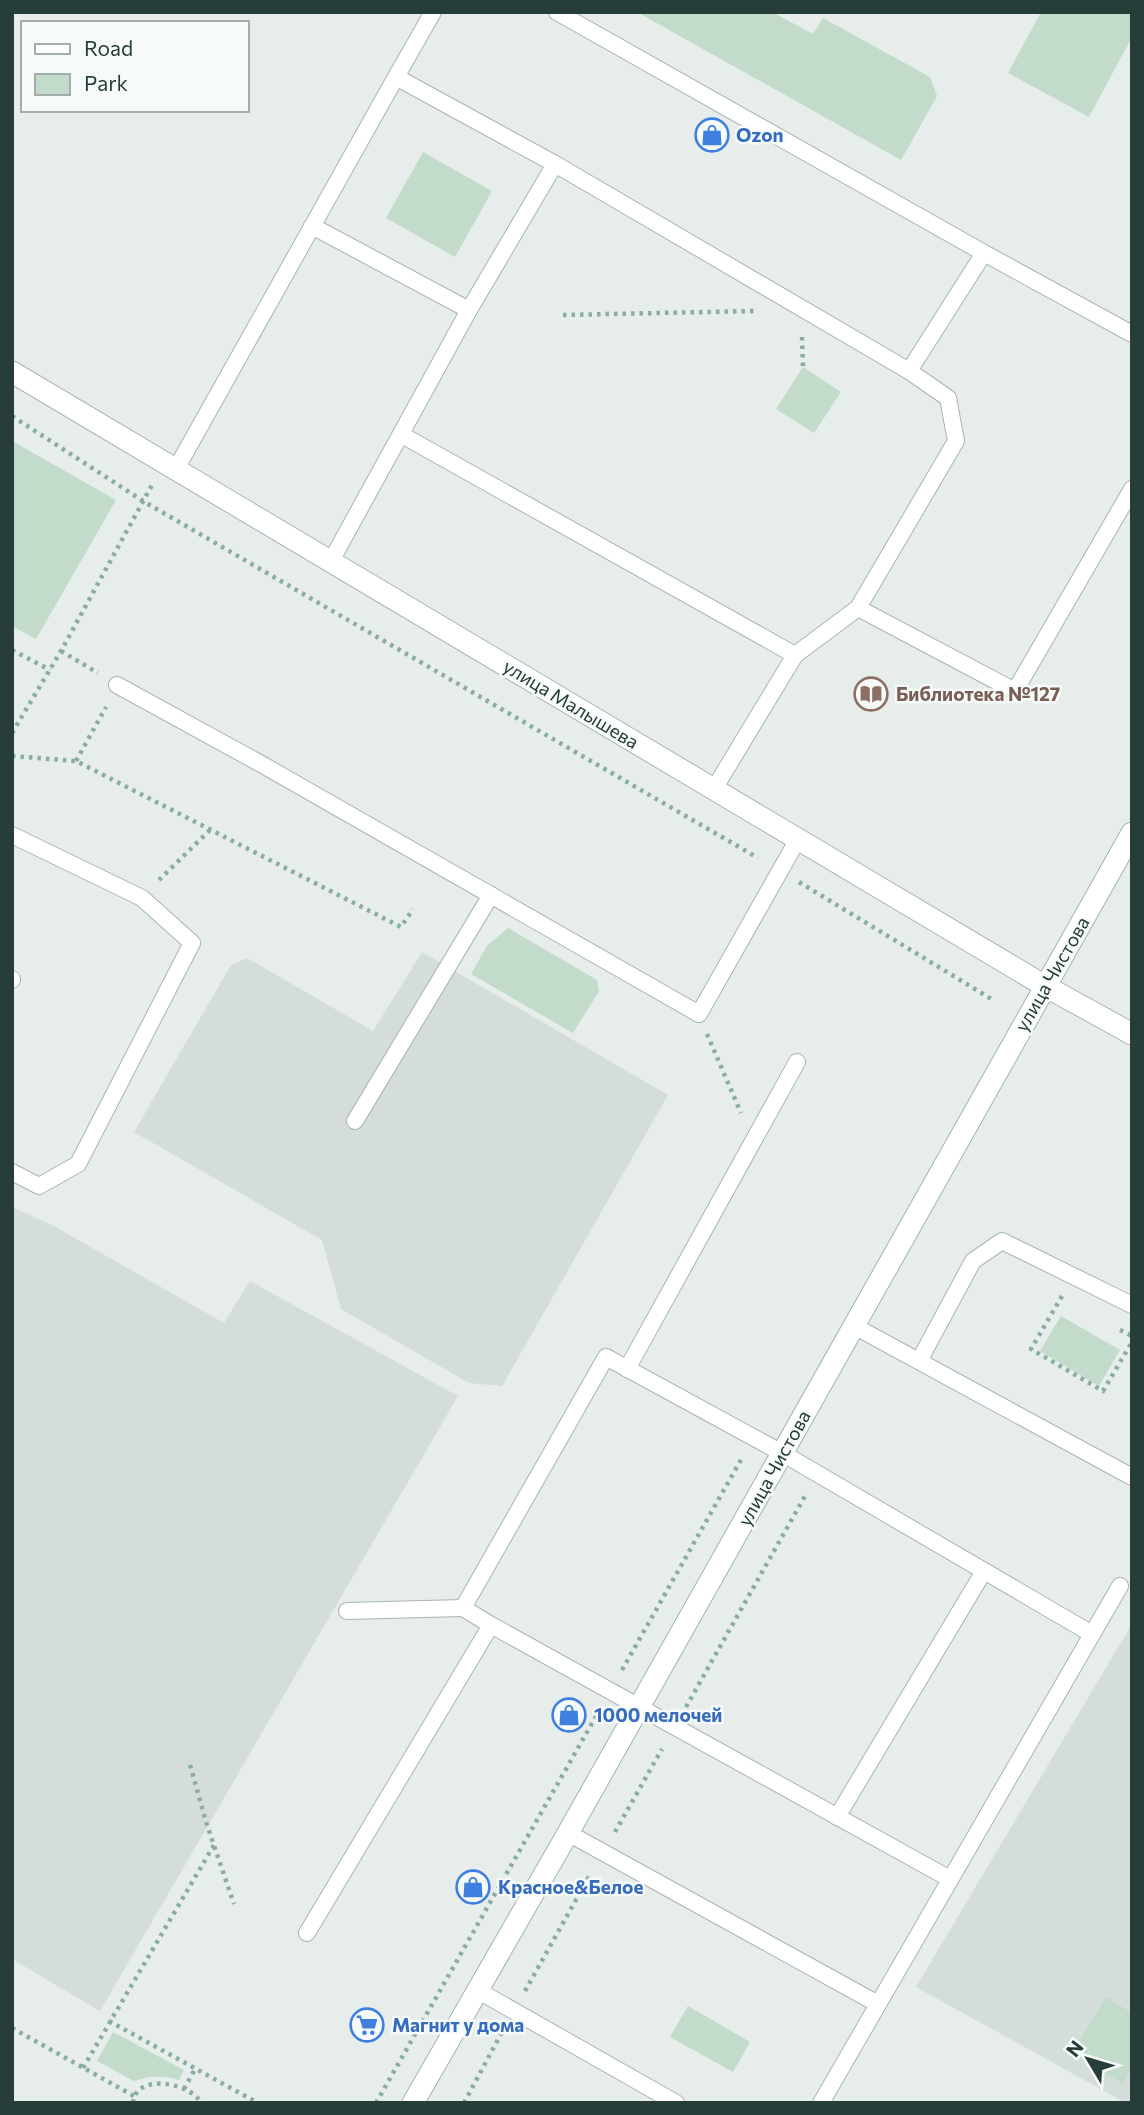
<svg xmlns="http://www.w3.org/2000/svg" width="1144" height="2115" font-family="Commissioner,sans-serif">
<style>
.built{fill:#d4ddda}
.green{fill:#c2dbcb}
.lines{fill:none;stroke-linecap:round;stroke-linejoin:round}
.lane-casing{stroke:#a9b5b1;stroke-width:18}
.street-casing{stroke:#a9b5b1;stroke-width:23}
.secondary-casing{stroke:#a2b4b0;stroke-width:23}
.path{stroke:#8aaca5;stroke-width:4.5;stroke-dasharray:3.5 5;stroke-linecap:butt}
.lane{stroke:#fff;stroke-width:16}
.street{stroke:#fff;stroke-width:21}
.secondary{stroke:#fff;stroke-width:21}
.labels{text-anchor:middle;stroke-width:5;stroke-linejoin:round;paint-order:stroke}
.shop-label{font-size:19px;font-weight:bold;fill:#366cbe;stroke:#f6faf8;text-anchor:start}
.education-label{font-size:19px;font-weight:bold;fill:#785e54;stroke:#f6faf8;text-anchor:start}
.street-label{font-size:19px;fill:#273d39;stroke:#f6faf8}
</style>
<rect width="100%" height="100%" fill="#e6edea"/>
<!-- built -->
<g class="built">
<polygon points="422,952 668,1095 502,1386 469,1383 341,1309 322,1240 134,1132 231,965 247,958 373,1031"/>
<polygon points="12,1207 52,1225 224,1323 250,1281 458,1396 100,2011 12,1959"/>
<polygon points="1132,1624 1132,2103 1126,2103 916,1987"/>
</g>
<!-- green -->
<g class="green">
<polygon points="637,12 772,12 813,34 823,18 930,77 937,96 901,160"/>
<polygon points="1041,12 1132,12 1132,37 1089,117 1008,73"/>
<polygon points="423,152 492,191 455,257 386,218"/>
<polygon points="803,367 841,392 814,433 776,409"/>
<polygon points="12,441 116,500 36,639 12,626"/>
<polygon points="508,928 597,980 599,991 573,1033 471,974 487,946"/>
<polygon points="1061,1316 1120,1350 1099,1386 1040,1351"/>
<polygon points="1106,1997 1132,2013 1132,2068 1123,2084 1072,2053"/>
<polygon points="688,2006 750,2042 733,2072 670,2037"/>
<path d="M113 2032 184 2070 179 2080C163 2075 149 2076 134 2081L97 2061Z"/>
</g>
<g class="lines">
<defs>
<g id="lane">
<polyline points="557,12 984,253 909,371 948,398 956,441 858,608 795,655"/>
<polyline points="396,77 433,12"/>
<polyline points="555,164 909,371"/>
<polyline points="312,226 469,310"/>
<polyline points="984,253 1132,334"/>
<polyline points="402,435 795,655 714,789"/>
<polyline points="176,469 396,77 555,164 469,310 331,561"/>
<polyline points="858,608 1015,691 1132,489"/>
<polyline points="117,685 263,765 699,1014 798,839"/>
<polyline points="12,835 142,898 192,943 78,1164 39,1186 12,1172"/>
<polyline points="12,979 12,980"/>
<polyline points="355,1121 491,895"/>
<polyline points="854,1326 1132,1477"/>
<polyline points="919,1361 973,1261 1002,1241 1132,1305"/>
<polyline points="627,1369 797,1062"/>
<polyline points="347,1611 463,1608"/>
<polyline points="491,1625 950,1879"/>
<polyline points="837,1817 984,1571"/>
<polyline points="568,1833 878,2004"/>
<polyline points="307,1933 491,1625 463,1608 606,1357 782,1453 1092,1634"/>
<polyline points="477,1990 676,2103"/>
<polyline points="821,2103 1120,1586"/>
</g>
<polyline id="street" points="12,372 1045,986 1132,1034"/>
<polyline id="secondary" points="413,2103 568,1833 1132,833"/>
</defs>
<!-- lane casing -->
<use href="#lane" class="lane-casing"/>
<!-- street casing -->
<use href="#street" class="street-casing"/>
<!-- secondary casing -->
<use href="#secondary" class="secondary-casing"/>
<!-- path -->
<g class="path">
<polyline points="563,315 754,311"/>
<polyline points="802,337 803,367"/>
<polyline points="12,416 143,501 758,858"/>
<polyline points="12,650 50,670"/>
<polyline points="61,651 98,673"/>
<polyline points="12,733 61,651 152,485"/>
<polyline points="12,756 76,761 401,927 413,909"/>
<polyline points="76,761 106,707"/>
<polyline points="159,880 210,830"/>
<polyline points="799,882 993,1000"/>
<polyline points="707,1034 741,1113"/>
<polyline points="1062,1296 1031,1349 1103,1391 1132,1342"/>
<polyline points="1120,1330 1132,1336"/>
<polyline points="622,1670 742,1458"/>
<polyline points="686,1707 805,1496"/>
<polyline points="190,1765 207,1825 234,1904"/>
<polyline points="615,1832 662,1749"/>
<polyline points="525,1991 591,1873"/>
<polyline points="109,2021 258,2103"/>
<polyline points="12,2028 134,2096"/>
<polyline points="83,2068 214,1845"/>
<polyline points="184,2089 195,2069"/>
<path d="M133 2103C135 2079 168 2081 184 2089 192 2092 197 2097 202 2103"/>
<polyline points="376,2103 599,1711"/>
<polyline points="464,2103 502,2032"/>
</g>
<!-- lane -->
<use href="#lane" class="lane"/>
<!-- street -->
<use href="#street" class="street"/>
<!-- secondary -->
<use href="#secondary" class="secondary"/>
</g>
<!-- icons -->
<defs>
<symbol id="shop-ring" viewBox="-11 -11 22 22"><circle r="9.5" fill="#f6faf8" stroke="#3f7fe0" stroke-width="1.5"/><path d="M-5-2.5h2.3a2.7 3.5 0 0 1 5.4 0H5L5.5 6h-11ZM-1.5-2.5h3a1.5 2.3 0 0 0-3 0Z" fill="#3f7fe0"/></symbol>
<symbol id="library-ring" viewBox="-11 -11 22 22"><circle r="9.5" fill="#f6faf8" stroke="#8d6e63" stroke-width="1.5"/><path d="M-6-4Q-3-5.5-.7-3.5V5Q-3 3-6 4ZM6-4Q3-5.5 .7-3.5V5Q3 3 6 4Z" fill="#8d6e63"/></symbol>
<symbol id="supermarket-ring" viewBox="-11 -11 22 22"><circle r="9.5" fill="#f6faf8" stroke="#3f7fe0" stroke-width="1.5"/><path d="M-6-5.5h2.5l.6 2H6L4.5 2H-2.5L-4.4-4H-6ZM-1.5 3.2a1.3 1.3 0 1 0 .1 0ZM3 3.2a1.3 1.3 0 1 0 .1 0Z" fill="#3f7fe0"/></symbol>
</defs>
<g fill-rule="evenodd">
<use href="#shop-ring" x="693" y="116" width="38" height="38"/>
<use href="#library-ring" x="852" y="675" width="38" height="38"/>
<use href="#shop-ring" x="550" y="1696" width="38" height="38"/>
<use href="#shop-ring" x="454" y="1868" width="38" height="38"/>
<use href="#supermarket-ring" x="348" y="2006" width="38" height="38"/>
</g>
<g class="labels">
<!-- shop labels -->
<g class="shop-label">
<text x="736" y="142">Ozon</text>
<text x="594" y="1722">1000 мелочей</text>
<text x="498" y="1894">Красное&amp;Белое</text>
<text x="392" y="2032">Магнит у дома</text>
</g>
<!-- education labels -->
<g class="education-label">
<text x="896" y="701">Библиотека №127</text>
</g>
<!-- street labels -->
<g class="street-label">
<text transform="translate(571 704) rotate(31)" y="7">улица Малышева</text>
<text transform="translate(1052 974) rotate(-60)" y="7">улица Чистова</text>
<text transform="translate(774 1468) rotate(-61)" y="7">улица Чистова</text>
</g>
</g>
<!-- border -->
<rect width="1144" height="2115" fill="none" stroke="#273d39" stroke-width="28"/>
<!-- legend -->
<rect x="21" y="21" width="228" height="91" fill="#f6faf8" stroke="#a3aeac" stroke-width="2"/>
<rect x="35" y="44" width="35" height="10" fill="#ffffff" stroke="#a3aeac" stroke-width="2"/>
<text x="84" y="56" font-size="21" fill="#273d39">Road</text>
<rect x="35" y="74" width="35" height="21" fill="#c2dbcb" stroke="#a3aeac" stroke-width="2"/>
<text x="84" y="91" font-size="21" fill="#273d39">Park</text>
<!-- north arrow -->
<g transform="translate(1088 2059) rotate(308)" stroke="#f6faf8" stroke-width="5" paint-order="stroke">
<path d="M0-5L12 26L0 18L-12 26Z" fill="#273d39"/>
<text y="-10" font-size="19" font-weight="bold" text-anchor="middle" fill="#273d39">N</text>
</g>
</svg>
